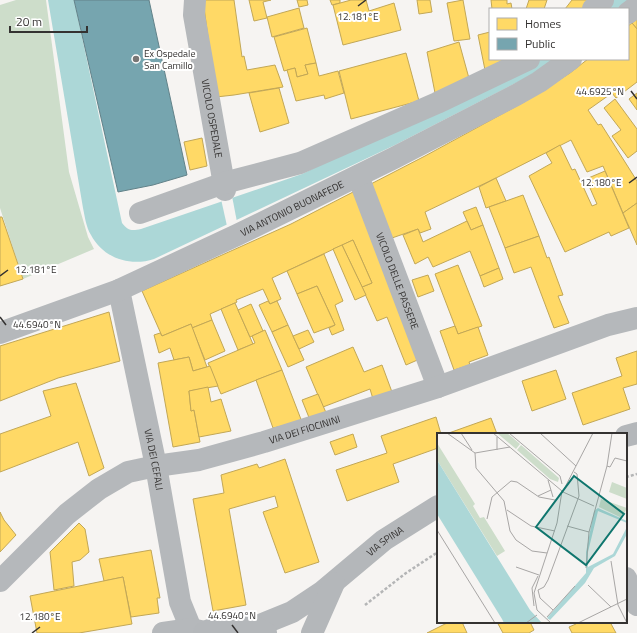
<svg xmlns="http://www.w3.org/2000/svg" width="637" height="633" font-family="'Titillium Web',sans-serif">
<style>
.green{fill:#cdddca}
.water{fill:#acd7d7}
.pier{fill:#f6f4f2}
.homes{fill:#ffd966;stroke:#c2a756}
.public{fill:#76a5af;stroke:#628289}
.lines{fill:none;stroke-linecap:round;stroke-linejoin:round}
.path{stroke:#b4b5b6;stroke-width:2.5;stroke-dasharray:3 2;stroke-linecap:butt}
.street{stroke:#b5b8bb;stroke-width:22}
.secondary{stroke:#b4b7ba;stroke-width:22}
.ticks{fill:none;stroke:#343231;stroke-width:1.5}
.poi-dot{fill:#787675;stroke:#fff;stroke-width:1.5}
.labels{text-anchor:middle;stroke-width:4;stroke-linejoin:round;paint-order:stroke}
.poi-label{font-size:10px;fill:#343231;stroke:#fff;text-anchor:start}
.street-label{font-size:10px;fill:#343231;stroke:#fff}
.inset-road{fill:none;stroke:#a8a6a5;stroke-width:1}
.view{fill:#0f766e;fill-opacity:0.15;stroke:#0f766e;stroke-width:2}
.inset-edge{fill:none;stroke:#343231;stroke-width:2}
.ticks-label{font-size:10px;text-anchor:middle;fill:#343231;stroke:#fff;stroke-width:4;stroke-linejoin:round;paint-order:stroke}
</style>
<rect width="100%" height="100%" fill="#f6f4f2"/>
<!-- green -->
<polygon class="green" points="16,0 46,0 69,172 88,237 94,249 23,279 0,208 0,5"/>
<!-- water -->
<g class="water">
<path d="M48 0H74L122 223C128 231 132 231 141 229L302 174 534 59H557L537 72 395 145 154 259C130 267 103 258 91 235 86 227 85 217 83 208Z"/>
<polygon points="608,0 628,0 617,9 598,9"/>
</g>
<!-- pier -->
<polygon class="pier" points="232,196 237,222 227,226 221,199"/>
<!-- homes -->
<g class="homes">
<polygon points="203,0 234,0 242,57 244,56 247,70 275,65 283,87 234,95 216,97"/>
<polygon points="249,0 271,0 263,2 267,18 254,21"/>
<polygon points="297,0 307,0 308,5 299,7"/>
<polygon points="330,0 340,0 340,3 332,5"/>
<polygon points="351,0 366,0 369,11 394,3 401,30 343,45 333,5"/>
<polygon points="417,0 430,0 432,12 419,14"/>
<polygon points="463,0 470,39 454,41 447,3"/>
<polygon points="491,0 507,0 507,4 511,3 512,9 492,9"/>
<polygon points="529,0 547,0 544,9 526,9"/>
<polygon points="572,0 592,0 586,9 565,9"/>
<polygon points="299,8 304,28 272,37 267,17"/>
<polygon points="637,19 637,29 632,23"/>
<polygon points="632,23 637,29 637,82 616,98 612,93 588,110 598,125 601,124 637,181 637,203 623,213 603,166 587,172 571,140 496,178 425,212 431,229 420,233 418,229 389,239 367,186 425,156 524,102 570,73 588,59 628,59 628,26"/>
<polygon points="307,28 316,63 305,65 308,74 297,77 295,68 284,71 274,37"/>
<polygon points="490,32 490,59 515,59 485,70 478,35"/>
<polygon points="459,42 470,82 436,98 427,52"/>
<polygon points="406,53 419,101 351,119 339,71"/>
<polygon points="316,63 319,76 338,71 344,93 325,99 324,95 296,101 287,70 295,68 297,77 308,74 305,65"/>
<polygon points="279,88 289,123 260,132 249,93"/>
<polygon points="637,93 637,110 629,99"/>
<polygon points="615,99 637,129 637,151 628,158 612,136 621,130 604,108"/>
<polygon points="202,138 207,166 190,170 184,142"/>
<polygon points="560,145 572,170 575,169 592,206 597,204 586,179 605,171 629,228 611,236 609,232 565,252 529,176 552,163 546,153"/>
<polygon points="496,178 506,201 486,208 479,187"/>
<polygon points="357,190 422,358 406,365 387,317 377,321 362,287 372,283 353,240 272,278 281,299 270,304 263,289 236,300 237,302 235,303 210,314 212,320 192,328 191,324 162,336 142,291 291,224"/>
<polygon points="523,195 539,236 505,248 489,207"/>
<polygon points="637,203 637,245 623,213"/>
<polygon points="476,207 483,225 471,230 463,212"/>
<polygon points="0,217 2,217 23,279 0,286"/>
<polygon points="467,221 471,230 483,225 499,268 480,276 470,251 433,267 428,257 415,264 403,235 418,229 423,242"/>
<polygon points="539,236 547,258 549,257 563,295 558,296 569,323 554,328 531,267 514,273 505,248"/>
<polygon points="353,240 372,283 362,287 342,245"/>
<polygon points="342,245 366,295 355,300 333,249"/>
<polygon points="324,254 343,301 335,305 344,330 332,335 329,328 335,325 317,286 297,294 287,271"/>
<polygon points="458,265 482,326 458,334 435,274"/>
<polygon points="499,268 503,279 484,287 480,276"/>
<polygon points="428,275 434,291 418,297 412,280"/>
<polygon points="317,286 335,325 314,333 297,294"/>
<polygon points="268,301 270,304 277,301 288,325 272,332 259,305"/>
<polygon points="235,303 253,344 238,350 221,309"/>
<polygon points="251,304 263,331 250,337 238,310"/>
<polygon points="109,312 120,361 58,378 0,401 0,346"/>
<polygon points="212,320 225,351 205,360 192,328"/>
<polygon points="191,324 207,367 193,371 189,357 174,360 170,348 159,353 154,335 160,333 162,336"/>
<polygon points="288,325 304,360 288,367 272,332"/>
<polygon points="455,326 458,334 478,327 488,355 469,362 470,365 454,370 440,331"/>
<polygon points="265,330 282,370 221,394 208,363 255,343 252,336"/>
<polygon points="308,330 314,342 299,349 293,336"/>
<polygon points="353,347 364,372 382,365 392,392 373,399 370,389 323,407 306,367"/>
<polygon points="637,351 637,384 623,388 630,409 583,425 572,393 622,376 616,358"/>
<polygon points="189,357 193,371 210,366 218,386 189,391 191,411 194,410 200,442 173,447 158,363"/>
<polygon points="282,370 302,422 273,428 256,380"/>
<polygon points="556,370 566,399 532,411 522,381"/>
<polygon points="76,383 104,468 89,476 78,442 0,472 0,434 51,416 43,391"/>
<polygon points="208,387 211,402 221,399 231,431 199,437 194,410 191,411 189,391"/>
<polygon points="318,394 327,415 310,420 302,400"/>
<polygon points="436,417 441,434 438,434 438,448 393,464 399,482 347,501 336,470 387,453 381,436"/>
<polygon points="491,418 497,434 446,434"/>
<polygon points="353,434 357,447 335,455 330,442"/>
<polygon points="285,459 319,562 285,573 263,512 278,507 275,496 229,509 246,605 213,611 193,499 224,493 221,475 257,464 259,468"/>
<polygon points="0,512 4,520 16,535 0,552"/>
<polygon points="79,523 85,529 89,552 80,560 72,562 74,586 54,590 50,552"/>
<polygon points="151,550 160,598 157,598 159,613 131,617 123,577 104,581 99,559"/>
<polygon points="123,577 132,624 79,633 37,633 30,596"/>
<polygon points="449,622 462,622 467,633 427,633"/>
<polygon points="497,622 530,622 534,630 529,633 503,633"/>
<polygon points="575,622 610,622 616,633 572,633 569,627 576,624"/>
</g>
<!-- public -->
<polygon class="public" points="74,0 149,0 187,175 153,185 118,192"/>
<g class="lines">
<!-- path -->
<g class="path">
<polyline points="626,477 637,474"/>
<polyline points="365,605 406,573 438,552"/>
</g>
<!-- street -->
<g class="street">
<path id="s1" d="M195 0 194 15 225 190"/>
<polyline points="593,9 603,0"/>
<polyline points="628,13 637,6"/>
<path id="s2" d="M358 176 438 387"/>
<polyline points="140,213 224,183 300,163 437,103 529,59"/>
<path id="s3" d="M119 290 156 466 180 602 191 629"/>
<path id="s4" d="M0 333 119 290 237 235 394 158 516 95 539 82 571 59"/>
<polyline points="626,578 637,605"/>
<path id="s5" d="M0 581 67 514 99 489 128 472 156 466 199 460 264 442 438 387 608 325 637 318"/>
<polyline points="163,633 191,629 205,632"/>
</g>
<!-- secondary -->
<g class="secondary">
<polyline points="626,436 637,433"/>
<path id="s6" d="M255 627 292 612 322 592 384 540 438 506"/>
<path d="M204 633C219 624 238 622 254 627 258 628 262 631 266 633"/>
<polyline points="312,633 334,583"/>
</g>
</g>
<!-- ticks -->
<path class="ticks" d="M358 6 366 0M631 91 637 99M629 183 637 177M0 276 8 270M0 317 6 325M232 625 238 633M32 633 40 627"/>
<!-- markers -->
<circle class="poi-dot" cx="136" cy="59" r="4"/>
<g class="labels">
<!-- poi labels -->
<g class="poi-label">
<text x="144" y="57">Ex Ospedale<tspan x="144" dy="12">San Camillo</tspan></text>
</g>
<!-- street labels -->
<g class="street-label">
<text dy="4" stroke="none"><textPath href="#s1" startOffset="120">VICOLO OSPEDALE</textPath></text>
<text dy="4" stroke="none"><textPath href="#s4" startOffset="318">VIA ANTONIO BUONAFEDE</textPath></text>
<text dy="4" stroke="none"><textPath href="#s2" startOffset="112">VICOLO DELLE PASSERE</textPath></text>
<text dy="4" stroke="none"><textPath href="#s5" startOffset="351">VIA DEI FIOCININI</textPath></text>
<text dy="4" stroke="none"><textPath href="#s3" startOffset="173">VIA DEI CEFALI</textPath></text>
<text dy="4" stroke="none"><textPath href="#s6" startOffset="157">VIA SPINA</textPath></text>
</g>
</g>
<!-- overview -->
<g transform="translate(437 433)">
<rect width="190" height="190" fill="#f6f4f2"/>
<path d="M60 0H70L83 11 79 16ZM0 10 38 71 36 73 43 85 47 84 68 118 60 123 0 27ZM84 12 122 45 121 49 113 46 80 17ZM175 49 190 55V66L172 59ZM164 66 190 75 185 85 162 74Z" fill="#cdddca"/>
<path d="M0 27 93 177 105 190H67L65 186 0 81ZM161 75 190 88V90L161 78 151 119V134L176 121 190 94V101L178 123 157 135 148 150 113 187 110 185 149 140V119L152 104 157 78Z" fill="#acd7d7"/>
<path class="inset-road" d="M10 0 38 20 73 14M24 0 35 17M56 0 125 58 120 90 97 160 100 177 114 190M72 0 123 43 125 51M103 0 139 33M60 17V4M38 20 39 35 67 68 73 98 79 107 95 118 110 120M170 33 173 34 178 25 190 28M111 47 116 64M126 59 157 73M125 60 156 0M101 63 114 57M70 77 94 93 118 98M50 86 55 64 74 48 80 49 102 64 118 67M130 93 152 99M0 97 58 190M174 128 181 172 190 190M79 134 102 142M149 135 152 99 170 33 175 0M151 152 174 174M101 157 107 154 111 147 142 63 140 41 137 39M101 157 103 165 116 177M97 173 95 155 101 143M110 184 138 153M89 190 100 182M141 190 190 166"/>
<path class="view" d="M137 43 187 81 149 132 99 94Z"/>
<rect width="190" height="190" class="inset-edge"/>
</g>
<g class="ticks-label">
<text x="358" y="20">12.181°E</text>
<text x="600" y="95">44.6925°N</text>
<text x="601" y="186">12.180°E</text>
<text x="36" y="273">12.181°E</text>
<text x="37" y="328">44.6940°N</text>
<text x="232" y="619">44.6940°N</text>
<text x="40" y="620">12.180°E</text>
</g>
<!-- legend -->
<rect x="489" y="8" width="140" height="52" fill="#ffffff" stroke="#aeadad"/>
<rect x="497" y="18" width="20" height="12" fill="#ffd966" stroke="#aeadad"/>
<text x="525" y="28" font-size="12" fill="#343231">Homes</text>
<rect x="497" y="38" width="20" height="12" fill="#76a5af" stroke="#aeadad"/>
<text x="525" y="48" font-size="12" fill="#343231">Public</text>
<!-- scale -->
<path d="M10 26v6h77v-6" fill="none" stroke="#343231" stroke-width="2"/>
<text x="16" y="26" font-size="12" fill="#343231" stroke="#ffffff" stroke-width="3" paint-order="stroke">20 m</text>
</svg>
